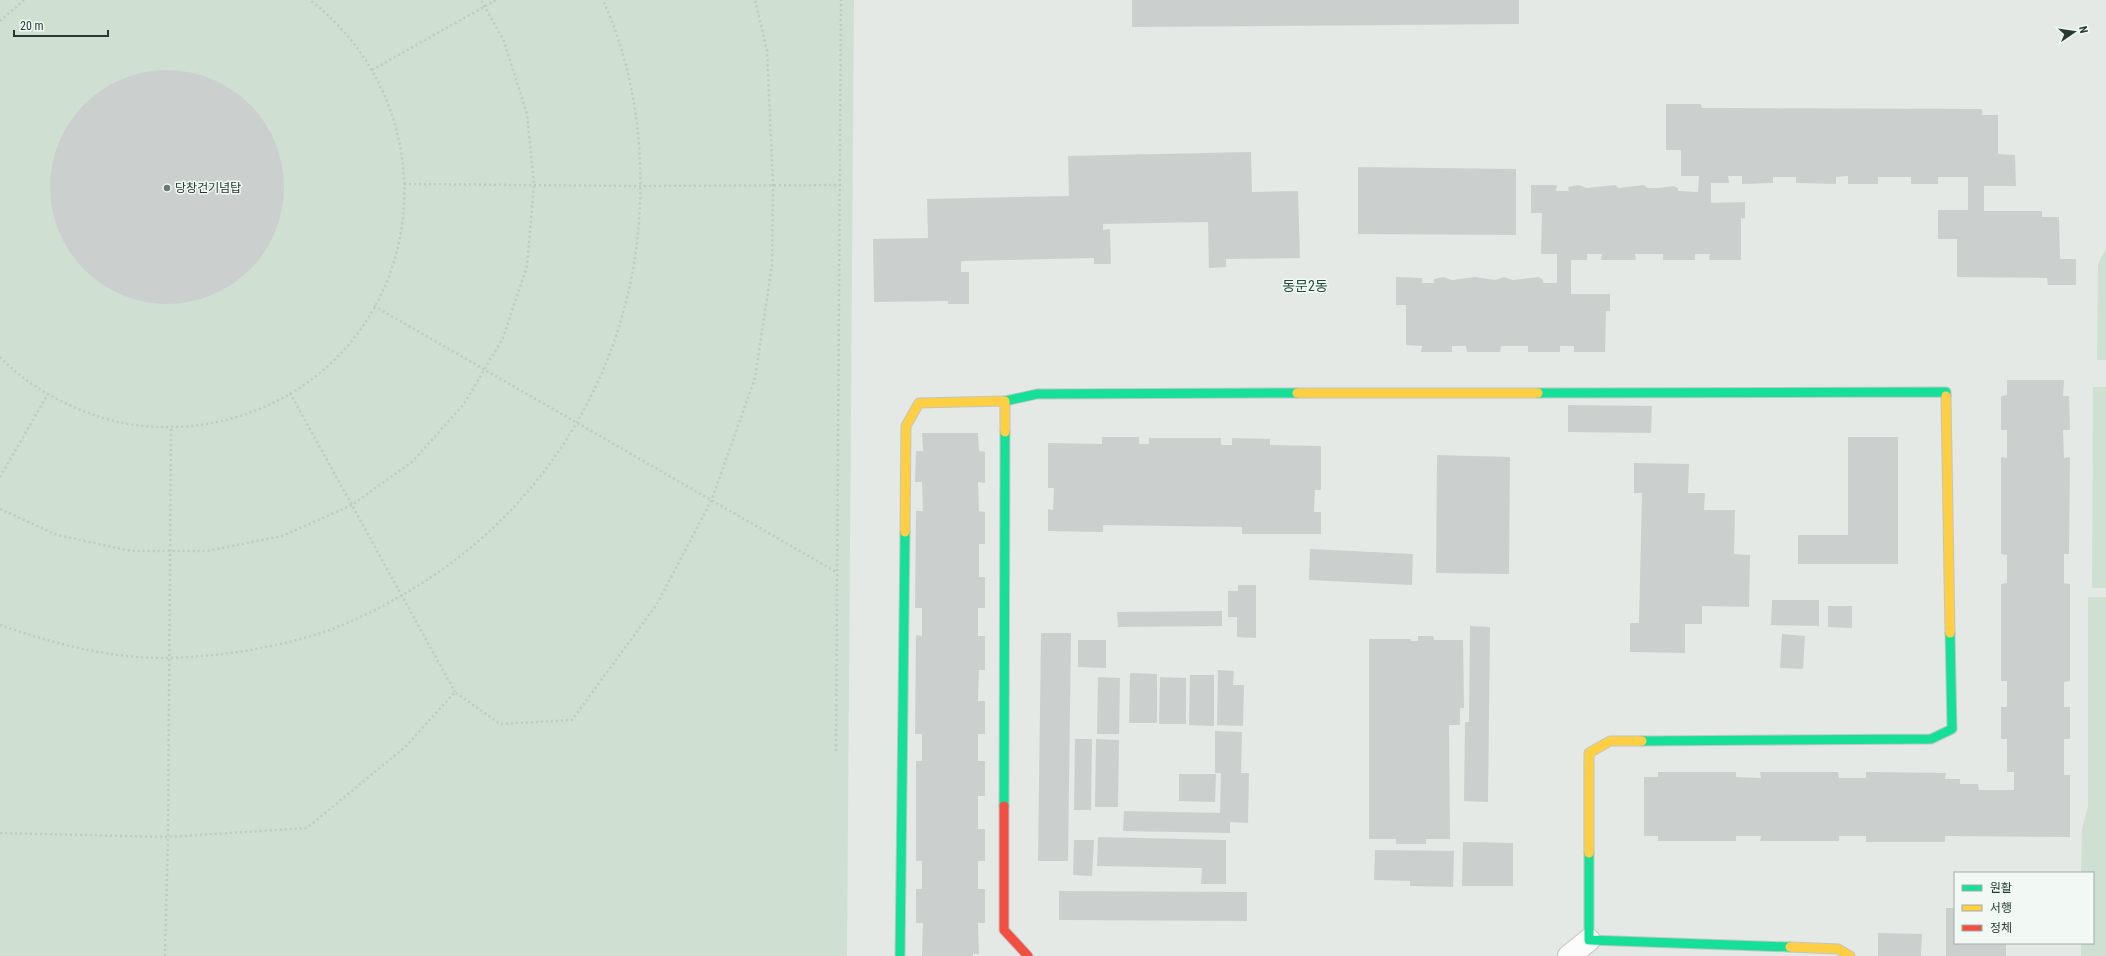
<svg xmlns="http://www.w3.org/2000/svg" width="2106" height="956" font-family="'Roboto Condensed','Noto Sans KR',sans-serif">
<style>
.green{fill:#cfe0d3}
.building{fill:#cbd0ce}
.lines{fill:none;stroke-linecap:round;stroke-linejoin:round}
.street-casing{stroke:#c1c6c3;stroke-width:24}
.fast-casing{stroke:#c0c6c3;stroke-width:11}
.slow-casing{stroke:#c0c6c3;stroke-width:11}
.jam-casing{stroke:#c0c6c3;stroke-width:11}
.path{stroke:#c1c9c4;stroke-width:2.5;stroke-dasharray:2 3;stroke-linecap:butt}
.street{stroke:#fbfcfb;stroke-width:22}
.fast{stroke:#16e098;stroke-width:9}
.slow{stroke:#ffcf43;stroke-width:9}
.jam{stroke:#f24e42;stroke-width:9}
.poi-dot{fill:#677771;stroke:#f2f8f4;stroke-width:1.5}
.labels{text-anchor:middle;stroke-width:3;stroke-linejoin:round;paint-order:stroke}
.poi-label{font-size:12px;fill:#243a32;stroke:#f2f8f4;text-anchor:start}
.quarter-label{font-size:14px;fill:#22493c;stroke:#f2f8f4}
</style>
<rect width="100%" height="100%" fill="#e4e9e6"/>
<!-- green -->
<g class="green">
<polygon points="0,0 854,0 847,956 0,956"/>
<polygon points="2106,249 2106,360 2097,360 2098,264"/>
<polygon points="2093,387 2106,387 2106,588 2092,588"/>
<polygon points="2088,597 2106,597 2106,956 2081,956 2081,943 2093,943 2093,873 2081,873 2082,829 2088,806"/>
</g>
<!-- building -->
<g class="building">
<polygon points="1132,0 1519,0 1519,24 1132,27"/>
<circle cx="167" cy="187" r="117"/>
<polygon points="1666,104 1701,104 1702,108 1982,109 1982,115 1998,115 1998,154 2015,155 2016,186 1984,186 1984,211 2042,211 2042,217 2059,217 2060,259 2076,259 2076,285 2048,285 2047,278 1957,277 1957,239 1938,239 1938,210 1968,210 1968,177 1938,177 1938,184 1911,184 1911,177 1878,177 1878,184 1848,184 1848,176 1836,177 1836,184 1796,183 1796,177 1773,177 1773,183 1742,184 1742,176 1728,176 1729,183 1711,183 1711,203 1745,202 1745,219 1741,218 1741,260 1709,260 1710,254 1695,254 1695,260 1663,260 1663,254 1635,254 1636,260 1601,260 1602,254 1587,254 1587,260 1571,260 1571,294 1610,294 1610,311 1606,311 1605,352 1574,352 1574,346 1560,346 1560,352 1528,352 1528,346 1501,346 1500,352 1467,352 1466,346 1452,346 1452,352 1421,352 1422,346 1406,345 1406,305 1396,305 1396,277 1422,278 1422,283 1434,283 1434,279 1443,277 1452,280 1475,277 1495,280 1504,277 1513,280 1539,277 1543,280 1543,283 1557,283 1557,254 1541,254 1542,213 1531,213 1531,185 1557,185 1556,191 1569,191 1568,187 1578,185 1587,188 1615,185 1619,188 1644,185 1648,188 1659,188 1674,186 1678,188 1678,191 1698,192 1699,176 1681,176 1681,150 1666,150"/>
<polygon points="1251,152 1252,192 1298,191 1300,258 1226,259 1226,267 1209,268 1208,222 1103,224 1103,230 1110,229 1111,264 1094,264 1094,258 961,261 961,272 969,272 969,304 948,304 948,301 874,302 873,239 928,238 927,199 1069,196 1068,156"/>
<polygon points="1358,167 1516,169 1516,235 1358,234"/>
<polygon points="2007,380 2064,380 2063,396 2069,396 2070,430 2063,430 2064,458 2070,457 2069,554 2064,554 2064,583 2070,584 2070,681 2064,682 2064,707 2070,707 2070,739 2064,739 2064,775 2070,775 2070,837 1945,836 1945,842 1866,842 1866,836 1839,836 1839,841 1760,841 1761,836 1736,836 1736,841 1658,841 1658,836 1644,836 1644,777 1658,777 1658,772 1736,772 1736,777 1761,778 1760,772 1838,772 1839,778 1866,778 1866,772 1946,773 1945,779 1960,779 1960,784 1978,784 1979,790 2014,790 2014,772 2007,772 2007,739 2001,739 2001,707 2007,707 2007,681 2001,681 2001,584 2007,583 2007,555 2001,554 2001,457 2007,458 2007,430 2001,430 2001,396 2007,395"/>
<polygon points="1568,405 1652,406 1651,433 1568,432"/>
<polygon points="922,433 978,433 979,451 985,452 985,483 978,482 979,511 985,512 985,544 979,544 979,577 985,577 985,608 978,608 978,636 985,636 985,670 979,670 978,701 985,701 985,734 978,734 978,761 985,761 985,796 978,796 978,829 985,829 985,861 978,861 978,889 985,889 985,923 978,923 979,954 973,954 973,956 922,956 923,923 916,923 916,889 922,889 922,861 916,861 916,761 922,761 922,734 915,734 916,635 922,636 922,608 915,608 916,511 923,511 922,482 915,482 916,451 923,451"/>
<polygon points="1102,437 1139,437 1139,444 1149,444 1149,438 1221,438 1221,445 1232,445 1232,438 1270,439 1270,445 1321,446 1321,490 1315,490 1314,512 1321,512 1321,534 1242,534 1242,527 1103,525 1103,532 1048,531 1048,509 1053,510 1054,488 1048,488 1048,443 1102,444"/>
<polygon points="1848,437 1898,437 1898,564 1798,564 1798,535 1848,535"/>
<polygon points="1437,455 1510,457 1509,574 1436,573"/>
<polygon points="1634,463 1689,464 1688,493 1705,493 1704,510 1735,510 1734,554 1750,555 1749,607 1702,606 1702,624 1685,624 1685,653 1630,652 1630,623 1639,623 1642,493 1634,493"/>
<polygon points="1310,549 1413,554 1412,585 1309,580"/>
<polygon points="1238,585 1256,585 1256,638 1237,637 1237,617 1228,617 1228,591 1238,591"/>
<polygon points="1772,600 1819,600 1819,626 1771,625"/>
<polygon points="1828,606 1852,606 1852,628 1828,627"/>
<polygon points="1222,611 1222,626 1118,627 1117,612"/>
<polygon points="1470,626 1490,627 1488,802 1464,801 1465,722 1469,722"/>
<polygon points="1041,633 1071,633 1068,861 1038,861"/>
<polygon points="1782,634 1805,636 1803,669 1780,668"/>
<polygon points="1418,636 1433,636 1434,640 1463,640 1464,708 1460,708 1460,725 1449,725 1450,839 1426,839 1426,844 1396,844 1396,839 1369,839 1369,639 1411,639 1411,641 1418,641"/>
<polygon points="1078,640 1106,640 1106,668 1078,667"/>
<polygon points="1218,670 1234,671 1233,685 1244,685 1243,726 1217,725"/>
<polygon points="1130,673 1157,674 1157,723 1129,723"/>
<polygon points="1190,675 1214,675 1214,726 1189,725"/>
<polygon points="1098,677 1120,678 1119,734 1097,734"/>
<polygon points="1160,677 1186,678 1186,724 1159,724"/>
<polygon points="1215,731 1242,732 1241,773 1249,773 1248,823 1230,822 1230,833 1123,831 1124,811 1220,813 1221,773 1215,773"/>
<polygon points="1075,739 1092,739 1091,810 1074,810"/>
<polygon points="1096,739 1119,740 1118,807 1095,807"/>
<polygon points="1179,774 1216,774 1215,802 1179,801"/>
<polygon points="1098,837 1226,840 1226,884 1201,884 1202,868 1097,866"/>
<polygon points="1074,840 1094,840 1092,876 1073,875"/>
<polygon points="1463,842 1513,843 1513,886 1462,886"/>
<polygon points="1375,850 1454,851 1453,887 1410,886 1410,881 1374,880"/>
<polygon points="1059,891 1247,892 1247,921 1059,920"/>
<polygon points="1946,908 1955,908 1955,943 2006,943 2006,956 1946,956"/>
<polygon points="1878,933 1922,934 1921,956 1878,956"/>
</g>
<g class="lines">
<defs>
<polyline id="street" points="1569,956 1589,940"/>
<g id="fast">
<polyline points="1538,393 1946,392 1946,396"/>
<polyline points="1005,401 1037,394 1297,393"/>
<polyline points="1642,741 1931,739 1952,729 1950,633"/>
<polyline points="1004,806 1005,432"/>
<polyline points="1589,853 1589,940 1790,947"/>
<polyline points="900,956 905,532"/>
</g>
<g id="slow">
<polyline points="1297,393 1538,393"/>
<polyline points="1946,396 1950,633"/>
<polyline points="905,532 906,426 919,403 1005,401 1005,432"/>
<polyline points="1589,853 1589,753 1610,741 1642,741"/>
<polyline points="1790,947 1838,949 1850,956"/>
</g>
<polyline id="jam" points="1004,806 1004,930 1028,956"/>
</defs>
<!-- street casing -->
<use href="#street" class="street-casing"/>
<!-- fast casing -->
<use href="#fast" class="fast-casing"/>
<!-- slow casing -->
<use href="#slow" class="slow-casing"/>
<!-- jam casing -->
<use href="#jam" class="jam-casing"/>
<!-- path -->
<g class="path">
<polyline points="0,21 24,0"/>
<polyline points="372,70 496,0"/>
<polyline points="404,184 640,186 841,185"/>
<polyline points="374,306 838,573"/>
<path d="M0 357C32 390 74 411 118 422 161 431 205 428 246 414 427 351 459 116 310 0"/>
<polyline points="290,393 455,692"/>
<polyline points="0,477 48,394"/>
<polyline points="0,509 57,535 131,551 207,551 282,536 352,505 413,461 464,404 503,338 527,266 534,185 527,114 504,41 481,0"/>
<path d="M0 625C52 643 107 658 163 658 217 657 270 649 321 633 347 624 373 612 397 598 527 526 616 398 636 250 647 167 638 77 603 0"/>
<polyline points="836,751 841,0"/>
<polyline points="0,833 168,837 307,828 405,747 455,692 500,724 572,720 657,604 712,499 755,378 772,265 773,186 767,50 755,0"/>
<polyline points="165,956 168,837 171,427"/>
</g>
<!-- street -->
<use href="#street" class="street"/>
<!-- fast -->
<use href="#fast" class="fast"/>
<!-- slow -->
<use href="#slow" class="slow"/>
<!-- jam -->
<use href="#jam" class="jam"/>
</g>
<!-- markers -->
<circle class="poi-dot" cx="167" cy="188" r="4"/>
<g class="labels">
<!-- poi labels -->
<g class="poi-label">
<text x="175" y="192">당창건기념탑</text>
</g>
<!-- quarter labels -->
<g class="quarter-label">
<text x="1305" y="291">동문2동</text>
</g>
</g>
<!-- legend -->
<rect x="1954" y="872" width="140" height="72" fill="#f2f8f4" stroke="#a0aca6"/>
<rect x="1962" y="885" width="20" height="6" fill="#16e098" stroke="#a0aca6"/>
<text x="1990" y="892" font-size="12" fill="#243a32">원활</text>
<rect x="1962" y="905" width="20" height="6" fill="#ffcf43" stroke="#a0aca6"/>
<text x="1990" y="912" font-size="12" fill="#243a32">서행</text>
<rect x="1962" y="925" width="20" height="6" fill="#f24e42" stroke="#a0aca6"/>
<text x="1990" y="932" font-size="12" fill="#243a32">정체</text>
<!-- north arrow -->
<g transform="translate(2074 32) rotate(77)" stroke="#f2f8f4" stroke-width="3" paint-order="stroke">
<path d="M0-3L7 15L0 10L-7 15Z" fill="#243a32"/>
<text y="-6" font-size="11" font-weight="bold" text-anchor="middle" fill="#243a32">N</text>
</g>
<!-- scale -->
<path d="M14 30v6h94v-6" fill="none" stroke="#243a32" stroke-width="2"/>
<text x="20" y="30" font-size="12" fill="#243a32" stroke="#f2f8f4" stroke-width="3" paint-order="stroke">20 m</text>
</svg>
